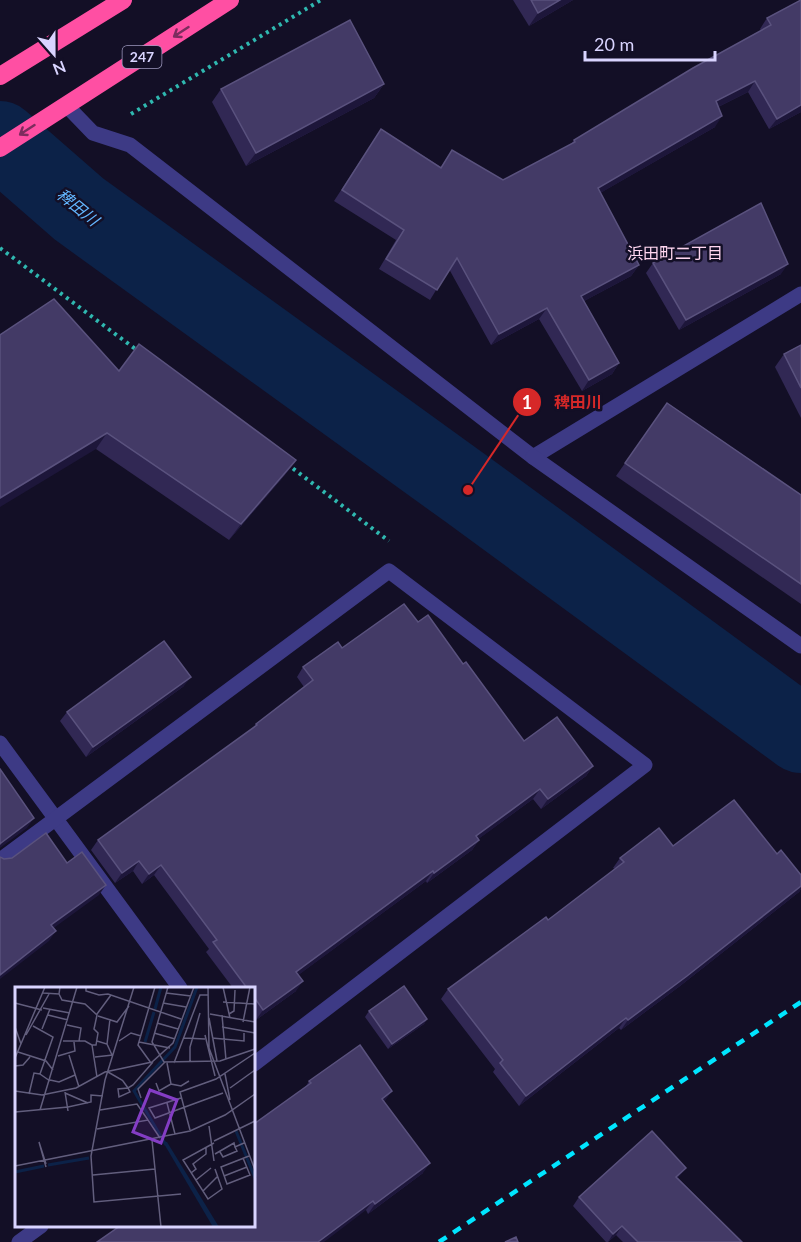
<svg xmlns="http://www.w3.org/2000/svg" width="801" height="1242" font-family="Lato,'Noto Sans JP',sans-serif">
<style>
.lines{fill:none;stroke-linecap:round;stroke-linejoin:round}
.river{stroke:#0c2248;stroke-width:78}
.path{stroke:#2fb8b0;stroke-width:4;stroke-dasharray:3 4.5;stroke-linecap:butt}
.minor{stroke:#3d3a85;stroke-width:15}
.highway{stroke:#ff4fa3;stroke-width:18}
.rail{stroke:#00e5ff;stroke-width:4.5;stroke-dasharray:9 8;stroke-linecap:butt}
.wall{fill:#312854}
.shaded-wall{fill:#1d163a}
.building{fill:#433a66;stroke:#5a527e;stroke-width:1.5}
.oneway{stroke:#7d2c5e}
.labels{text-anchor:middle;stroke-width:5;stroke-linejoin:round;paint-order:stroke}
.shield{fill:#130f26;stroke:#9e99be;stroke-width:1.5}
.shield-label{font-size:14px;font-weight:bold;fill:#d9d4ff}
.water-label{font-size:16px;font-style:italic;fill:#62b6ff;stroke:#130f26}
.neighbourhood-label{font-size:16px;fill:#ffd6f0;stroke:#130f26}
.inset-river{fill:none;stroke:#0c2248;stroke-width:3}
.inset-road{fill:none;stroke:#625e7d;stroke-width:1.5}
.view{fill:#843dc5;fill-opacity:0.15;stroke:#843dc5;stroke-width:3}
.inset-edge{fill:none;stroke:#d9d4ff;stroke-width:3}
.leader{fill:none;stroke:#d62828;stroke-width:2}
.callout-dot{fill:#d62828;stroke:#130f26;stroke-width:2}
.mark-label{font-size:18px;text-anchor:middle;font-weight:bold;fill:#fff}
.callout-label{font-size:16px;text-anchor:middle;font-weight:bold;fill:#d62828;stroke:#130f26;stroke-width:5;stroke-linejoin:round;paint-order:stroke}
</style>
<rect width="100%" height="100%" fill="#130f26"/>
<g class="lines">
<!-- river -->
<polyline class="river" points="0,140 79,209 468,490 801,734"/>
<!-- path -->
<g class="path">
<polyline points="131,114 321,0"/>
<polyline points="0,248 138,351"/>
<polyline points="287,464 389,541"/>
</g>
<!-- minor -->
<g class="minor">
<polyline points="66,105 93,133 130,145 533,457 801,294"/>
<polyline points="533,457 801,646"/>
<polyline points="0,743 180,988"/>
<polyline points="0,860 389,571 645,765 254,1064"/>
<polyline points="19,1242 41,1226"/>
</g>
<!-- highway -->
<g class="highway">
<polyline points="0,76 123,0"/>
<polyline points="0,148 230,0"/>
</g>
<!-- rail -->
<polyline class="rail" points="439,1242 801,1002"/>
</g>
<!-- wall -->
<g class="wall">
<polygon points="513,0 573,0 529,26"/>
<polygon points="801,0 801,112 769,129 748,92 718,107 715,127 600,193 639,265 631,276 584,301 619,363 612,374 582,391 539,319 491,345 449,269 430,300 379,269 396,240 334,201 381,129 441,167 452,150 503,180 571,144 574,140 761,31 760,29 767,18"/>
<polygon points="384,84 374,98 246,166 212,102 221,89"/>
<polygon points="653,263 781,274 679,330 646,273"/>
<polygon points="801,345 801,418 775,367 784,354"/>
<polygon points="119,371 296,460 284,476 229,540 96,449"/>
<polygon points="667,403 801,495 801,604 616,476"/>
<polygon points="418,622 463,664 524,741 593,766 586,776 541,809 533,799 478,839 479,840 472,850 427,883 426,881 298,975 296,991 256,1020 254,1017 254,988 233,988 206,952 209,949 154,875 142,884 133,871 115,883 91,850 98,840 253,728 256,724 304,687 297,677 303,667 342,648"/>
<polygon points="184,686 86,757 60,721 67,712"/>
<polygon points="673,846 777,854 801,875 801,889 799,892 680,986 621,1030 619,1028 519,1106 493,1072 495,1069 441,999 448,989 548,920 615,869 613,868 620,858"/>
<polygon points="369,1011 427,1019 424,1024 388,1049 365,1017"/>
<polygon points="309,1081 385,1101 384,1102 423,1173 368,1214 366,1210 254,1226 305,1088"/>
<polygon points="678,1178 742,1242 623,1242 616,1235 608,1242 606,1242 573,1206 579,1197"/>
</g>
<!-- shaded-wall -->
<g class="shaded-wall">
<polygon points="560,0 573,0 529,26 538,13"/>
<polygon points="755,81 748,92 708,112 716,101"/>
<polygon points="384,84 374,98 246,166 256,153"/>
<polygon points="801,105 801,112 769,129 777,119"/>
<polygon points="722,116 715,127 590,199 598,188"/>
<polygon points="788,264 781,274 679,330 686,320"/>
<polygon points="639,265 631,276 573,307 581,296"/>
<polygon points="547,308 539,319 491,345 499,334"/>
<polygon points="619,363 612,374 582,391 589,380"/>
<polygon points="107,433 96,449 0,507 0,498"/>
<polygon points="296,460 284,476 229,540 241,524"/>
<polygon points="191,677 184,686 86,757 93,747"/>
<polygon points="593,766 586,776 541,809 548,799"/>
<polygon points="540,789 533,799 469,846 476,836"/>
<polygon points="34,818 27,828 0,848 0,844"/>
<polygon points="479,840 472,850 427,883 434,873"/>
<polygon points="139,861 133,871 115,883 122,873"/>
<polygon points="161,865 154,875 142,884 149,874"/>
<polygon points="433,871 426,881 289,982 296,972"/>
<polygon points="106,885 99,895 44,935 51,925"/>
<polygon points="801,886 801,889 799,892 680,986 621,1030 628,1020"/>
<polygon points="56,931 49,941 0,979 0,975"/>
<polygon points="303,981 296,991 256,1020 263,1010"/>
<polygon points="626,1018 619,1028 519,1106 526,1096"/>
<polygon points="427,1019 424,1024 388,1049 392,1044"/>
<polygon points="392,1091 385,1101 375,1108 382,1099"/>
<polygon points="430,1163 423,1173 368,1214 375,1204"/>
<polygon points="686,1168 679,1177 670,1186 676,1177"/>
<polygon points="373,1201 366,1210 324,1242 318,1242"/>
<polygon points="622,1226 616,1235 608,1242 613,1234"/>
</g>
<!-- building -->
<g class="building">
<polygon points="531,0 560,0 538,13"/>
<polygon points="801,0 801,105 777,119 755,81 716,101 722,116 598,188 639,265 581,296 619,363 589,380 547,308 499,334 457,258 437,290 386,259 404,230 342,190 381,129 441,168 452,150 503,180 575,142 574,140 693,68 771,25 767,18"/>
<polygon points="350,20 384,84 256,153 221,89"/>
<polygon points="761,203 788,264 686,320 653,263"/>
<polygon points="54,299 119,371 139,344 296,460 241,524 107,433 0,498 0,335"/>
<polygon points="801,345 801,388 784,354"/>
<polygon points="667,403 801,495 801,584 625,463"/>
<polygon points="404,604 418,622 428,615 463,664 466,662 524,741 557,717 593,766 548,799 540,789 476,836 479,840 434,873 433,871 296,972 303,981 263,1010 254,997 254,988 247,988 213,942 217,940 161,865 149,874 139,861 122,873 98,840 257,725 256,724 313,680 303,667 338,642 342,648"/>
<polygon points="164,641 191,677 93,747 67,712"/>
<polygon points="0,769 34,818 1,843 0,844"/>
<polygon points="734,800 777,854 781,850 801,875 801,886 687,976 628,1020 626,1018 526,1096 500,1063 503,1060 448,989 546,917 548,920 624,862 620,858 659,828 673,846"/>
<polygon points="46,833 67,863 82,852 106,885 51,925 56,931 0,975 0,857 4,859 12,858"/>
<polygon points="404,986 427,1019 392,1044 369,1011"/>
<polygon points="360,1045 392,1091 382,1099 430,1163 375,1204 373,1201 318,1242 97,1242 120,1226 254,1226 254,1124 311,1083 309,1081"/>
<polygon points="652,1131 686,1168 676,1177 742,1242 638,1242 622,1226 613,1234 579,1197"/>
<polygon points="516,1237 518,1242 505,1242"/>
</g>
<!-- one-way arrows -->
<defs><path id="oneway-shaft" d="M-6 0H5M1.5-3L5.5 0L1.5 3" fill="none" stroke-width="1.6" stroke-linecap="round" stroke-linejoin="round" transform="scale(1.5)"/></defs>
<g class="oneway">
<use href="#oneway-shaft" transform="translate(181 32) rotate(147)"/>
<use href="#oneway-shaft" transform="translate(27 130) rotate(147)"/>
</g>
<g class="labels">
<!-- shield labels -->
<rect class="shield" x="122.5" y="46" width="39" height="22" rx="4.5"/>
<g class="shield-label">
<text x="142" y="62">247</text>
</g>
<!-- water labels -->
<g class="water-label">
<text transform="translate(78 207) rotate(39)" y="6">稗田川</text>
</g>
<!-- neighbourhood labels -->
<g class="neighbourhood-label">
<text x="675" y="259">浜田町二丁目</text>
</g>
</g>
<!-- overview -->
<g transform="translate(15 987)">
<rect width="240" height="240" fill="#130f26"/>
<path d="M148 155H152L204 240H198Z" fill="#0c2248"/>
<path class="inset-river" d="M140 22 146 0M130 55 139 25M221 144 240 191M151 158 119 104 160 60 182 0M33 178 74 171M0 185 29 179"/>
<path class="inset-road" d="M71 0V4L84 8 93 7 166 32M119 0 90 93 76 169 79 215 166 207M153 0 137 55 149 75 205 74 240 62M193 0 194 61 240 183M208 0 215 31M28 6 44 7 45 0M151 6 176 9M44 7 47 13 70 17 82 28 79 42 83 46 81 58H77M208 15 240 17M0 16 27 23M148 16 171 20M28 21 55 26M82 27 96 8M195 27 240 35M214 27 219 24 220 3M33 28 53 33M207 28 211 73M83 29 102 35 114 19M194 31 202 74M228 35 235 0M142 36 163 42M52 38 66 41 64 54M18 39 38 50 25 87 35 94M0 40 6 57M207 40 240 46M27 42 35 22M139 46 160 52M11 48 34 7M190 48 200 89M169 51 190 52M197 51 229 54V46M48 54H70L77 58 82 90M82 54 92 57 97 68M104 54 116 46 126 49M124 55 155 61M92 57 95 32M3 65 31 74 38 83M54 68 64 100M43 69 60 64 59 55M80 70 98 68M0 71 30 0M175 75V60L185 26M136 76 123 58 140 0M152 76 156 97 166 99 174 94M159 76 185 8H193M0 79 8 78 15 70M93 85 107 93 108 94 113 101 115 105 104 110 103 102 113 101 118 98 138 75M210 87 215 113M35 93 44 95 60 88M141 96 144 104 156 97M215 101 240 83M0 104 27 108 61 101 90 85 137 75 158 56 179 0M50 105 53 124M50 106 73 116M14 107 19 86 25 87M126 111 123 102 150 75M166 111 134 121 140 131 208 106M152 116 160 147M25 123 62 0M85 123 122 117 133 133M0 125 53 120 76 115V108L88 109M194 139 199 174M82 142 133 133 145 151M175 143 165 105 201 92 240 66M137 153 146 240M199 154 240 134M199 156 168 173 193 212 207 202 200 182M205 165 208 170 222 164 220 160M200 167 219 156 220 160 229 156M228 171 235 188 212 197 206 180 234 169M31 177 24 155 31 180M0 179 175 144 210 128 240 107M176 186 181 182 178 177 191 167V160M78 188 140 182M209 189 232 180M181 193 196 181M188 204 203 189"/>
<path class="view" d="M135 103 162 113 146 156 118 145Z"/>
<rect width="240" height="240" class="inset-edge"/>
</g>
<!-- callouts -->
<path class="leader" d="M468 490L527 402"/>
<g class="callout-dot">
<circle cx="468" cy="490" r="6"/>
<circle cx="527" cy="402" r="15"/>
</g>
<g class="mark-label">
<text x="527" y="409">1</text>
</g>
<g class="callout-label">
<text x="578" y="408">稗田川</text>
</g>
<!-- north arrow -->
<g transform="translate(54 54) rotate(159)" stroke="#130f26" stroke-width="4.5" paint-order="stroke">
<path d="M0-4.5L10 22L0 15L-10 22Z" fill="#d9d4ff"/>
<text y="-9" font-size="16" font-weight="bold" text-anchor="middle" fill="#d9d4ff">N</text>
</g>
<!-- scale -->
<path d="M585 51v9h130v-9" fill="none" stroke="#d9d4ff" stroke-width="3"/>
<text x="594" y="51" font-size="18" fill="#d9d4ff" stroke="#130f26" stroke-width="4.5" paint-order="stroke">20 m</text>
</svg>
